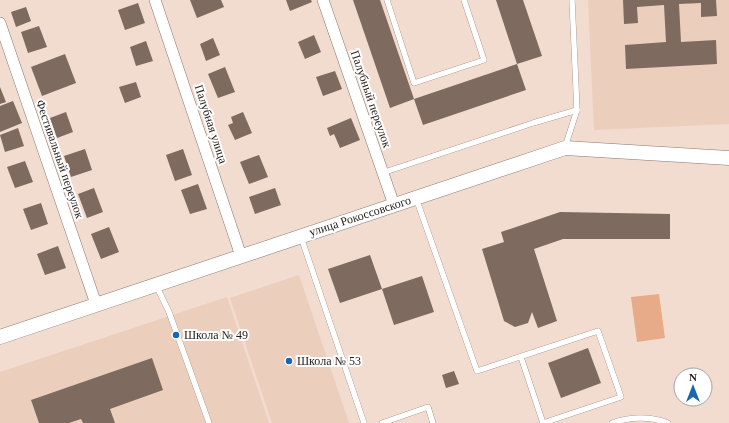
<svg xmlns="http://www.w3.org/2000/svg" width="729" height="423" font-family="'Times New Roman',serif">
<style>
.built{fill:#eccebd}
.green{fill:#e7ab89}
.building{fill:#7e6a5f}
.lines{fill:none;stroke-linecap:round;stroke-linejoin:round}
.service-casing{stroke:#8b776c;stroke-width:6}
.minor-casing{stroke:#8b776c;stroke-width:12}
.tertiary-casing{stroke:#8b776c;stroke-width:15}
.service{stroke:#fff;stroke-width:5.5}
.minor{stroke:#fff;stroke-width:11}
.tertiary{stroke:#fff;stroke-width:14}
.poi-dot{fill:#1867b5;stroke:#fff;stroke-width:1.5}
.labels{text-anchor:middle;stroke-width:4;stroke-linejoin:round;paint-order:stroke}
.street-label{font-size:12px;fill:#231b16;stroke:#fff}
.poi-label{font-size:12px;fill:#231b16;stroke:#fff;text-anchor:start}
</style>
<rect width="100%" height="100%" fill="#f2dbcf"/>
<!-- built -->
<g class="built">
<polygon points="588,0 729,0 729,124 594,130"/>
<polygon points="299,275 349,423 272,423 230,298"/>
<polygon points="227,297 269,423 0,423 0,372"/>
</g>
<!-- green -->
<polygon class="green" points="659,294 665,338 637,342 631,297"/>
<!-- building -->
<g class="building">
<polygon points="190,0 221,0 224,7 197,18"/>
<polygon points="286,0 311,0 312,2 290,11"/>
<polygon points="353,0 380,0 414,99 390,108"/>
<polygon points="496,0 523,0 542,56 517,64"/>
<polygon points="623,0 716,0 717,16 701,17 701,3 679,4 681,42 716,40 717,64 626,69 625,45 666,42 664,5 637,7 638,23 624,24"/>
<polygon points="138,3 145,23 125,30 118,10"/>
<polygon points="26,7 31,21 16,27 11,12"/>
<polygon points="39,26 47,47 28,53 21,32"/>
<polygon points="314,35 321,52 305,59 298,42"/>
<polygon points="213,38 220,55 206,61 200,44"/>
<polygon points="146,41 153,61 136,66 130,47"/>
<polygon points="65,54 76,83 42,96 31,67"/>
<polygon points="517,64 526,90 423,125 414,99"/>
<polygon points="225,67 235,92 218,98 208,74"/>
<polygon points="335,71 342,89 323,96 316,77"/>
<polygon points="136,82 141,97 125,103 119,87"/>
<polygon points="0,87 6,102 0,104"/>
<polygon points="13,101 22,123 0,132 0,106"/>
<polygon points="66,112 73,132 57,138 50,118"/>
<polygon points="243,112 252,133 235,140 228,125 233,123 231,117"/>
<polygon points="351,118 360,140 340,148 334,134 330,136 327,128"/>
<polygon points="18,128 24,146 5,152 0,135"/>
<polygon points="85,149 92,170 71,177 64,156"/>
<polygon points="183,149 192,175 175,181 166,155"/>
<polygon points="259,155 268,177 249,184 240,162"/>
<polygon points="25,161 33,182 15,188 7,167"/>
<polygon points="198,184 207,209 190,214 181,190"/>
<polygon points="94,188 103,212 87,218 78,194"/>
<polygon points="275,188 281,205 255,214 249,197"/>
<polygon points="41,203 48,224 31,230 23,209"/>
<polygon points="560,212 670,214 670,239 563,239 534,249 557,321 538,328 532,312 528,323 515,327 504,321 482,249 504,242 501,232"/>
<polygon points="109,227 119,252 101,259 91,234"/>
<polygon points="58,246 66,268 45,275 37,254"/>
<polygon points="370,255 382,289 340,303 328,269"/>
<polygon points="422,276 434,312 394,325 382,289"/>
<polygon points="588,348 601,383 561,398 548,363"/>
<polygon points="152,358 163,390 110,409 115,423 83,423 81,419 69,423 39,423 31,400"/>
<polygon points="454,371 459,384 446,388 442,375"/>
</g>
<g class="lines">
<defs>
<g id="service">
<polyline points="387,0 414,83 484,60 464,0"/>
<polyline points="572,0 577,110"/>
<polyline points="382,173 533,123 577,110 565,147"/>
<polyline points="416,198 477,371 598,331 621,397 543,423 521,357"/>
<polyline points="301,237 364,423"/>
<polyline points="156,285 169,312 209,423"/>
<polyline points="382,423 428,407 433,423"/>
<path d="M612 423C630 417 649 416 668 423"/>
</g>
<g id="minor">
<polyline points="155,0 241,256"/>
<polyline points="323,0 394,205"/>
<polyline points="0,23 96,304"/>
</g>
<polyline id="tertiary" points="0,337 565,148 729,158"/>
</defs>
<!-- service casing -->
<use href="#service" class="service-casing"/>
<!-- minor casing -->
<use href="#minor" class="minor-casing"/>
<!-- tertiary casing -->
<use href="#tertiary" class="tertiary-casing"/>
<!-- service -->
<use href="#service" class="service"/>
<!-- minor -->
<use href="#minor" class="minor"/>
<!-- tertiary -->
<use href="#tertiary" class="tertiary"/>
</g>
<!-- markers -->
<g class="poi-dot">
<circle cx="176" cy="335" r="4"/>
<circle cx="289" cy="361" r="4"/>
</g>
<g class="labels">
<!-- street labels -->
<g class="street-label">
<text transform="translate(371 99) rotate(71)" y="4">Палубный переулок</text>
<text transform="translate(211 124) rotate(72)" y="4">Палубная улица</text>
<text transform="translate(60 159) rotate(71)" y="4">Фестивальный переулок</text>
<text transform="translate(360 216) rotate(-18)" y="4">улица Рокоссовского</text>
</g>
<!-- poi labels -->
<g class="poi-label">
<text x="184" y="339">Школа № 49</text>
<text x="297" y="365">Школа № 53</text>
</g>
</g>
<!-- north arrow -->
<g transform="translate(693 387)"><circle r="19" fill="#ffffff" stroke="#a7a4a2"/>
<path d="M0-3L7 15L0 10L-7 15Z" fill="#1867b5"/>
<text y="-6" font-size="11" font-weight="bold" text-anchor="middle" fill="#231b16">N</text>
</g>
</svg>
